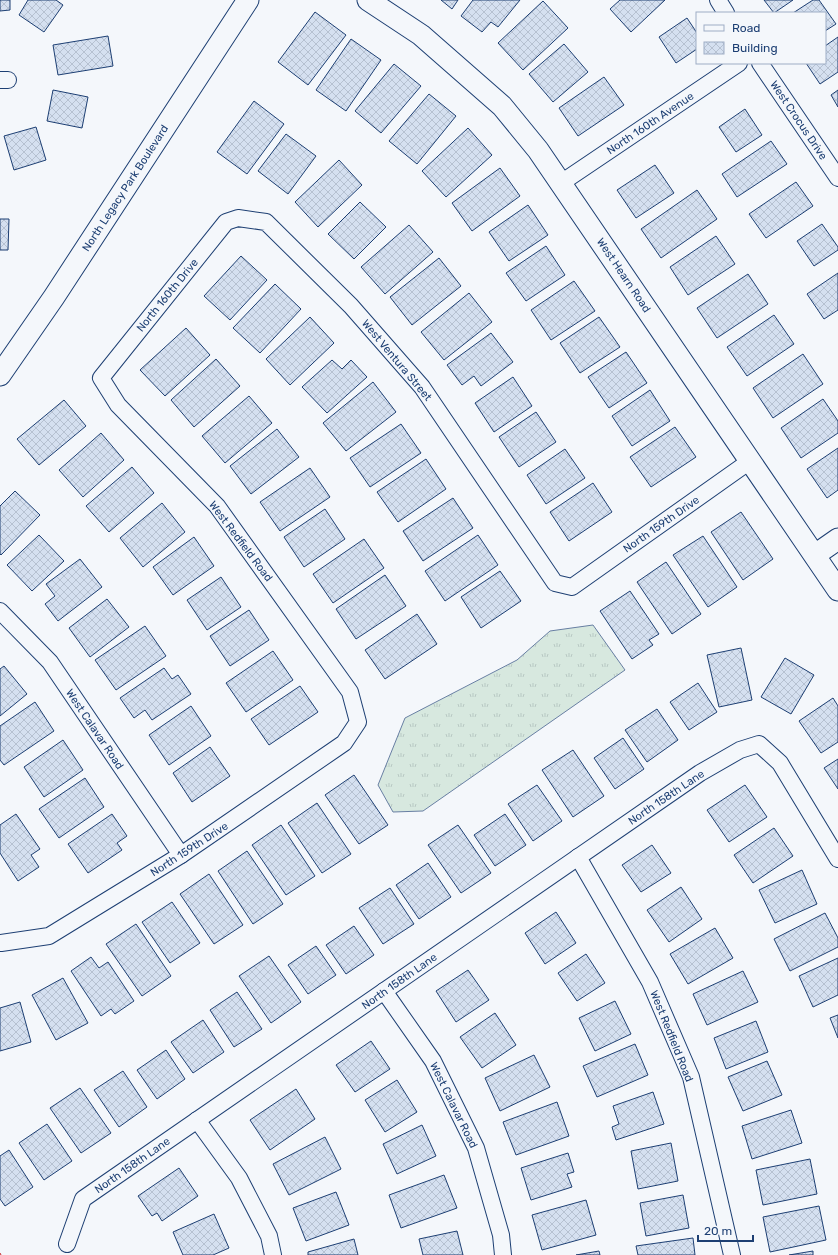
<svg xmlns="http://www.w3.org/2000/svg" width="838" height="1255" font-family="Rubik,sans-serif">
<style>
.grass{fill:url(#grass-tufts);stroke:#687fa3}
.building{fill:url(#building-cross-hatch);stroke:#1d3f73}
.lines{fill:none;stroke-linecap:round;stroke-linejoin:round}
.minor-casing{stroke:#1d3f73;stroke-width:18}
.tertiary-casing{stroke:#1d3f73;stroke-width:23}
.minor{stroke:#f4f7fb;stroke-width:16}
.tertiary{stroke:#f4f7fb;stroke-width:21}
.power{stroke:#c62828;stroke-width:1;stroke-dasharray:14 3 2 3;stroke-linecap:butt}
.labels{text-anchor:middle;stroke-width:3;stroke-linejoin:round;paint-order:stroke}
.street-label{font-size:11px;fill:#1d3f73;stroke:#f4f7fb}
</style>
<defs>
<pattern id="grass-tufts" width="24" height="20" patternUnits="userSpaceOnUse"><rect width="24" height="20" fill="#d7e8df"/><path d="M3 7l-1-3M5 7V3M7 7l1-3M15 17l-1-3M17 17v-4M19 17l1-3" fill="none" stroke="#b8c8c3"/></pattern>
<pattern id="building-cross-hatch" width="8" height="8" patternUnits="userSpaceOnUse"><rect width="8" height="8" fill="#d5e0f0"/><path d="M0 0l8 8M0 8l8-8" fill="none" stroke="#b6c1d1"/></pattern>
</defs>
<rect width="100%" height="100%" fill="#f4f7fb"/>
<!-- grass -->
<polygon class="grass" points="593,625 625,670 423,811 393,812 378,785 405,718 517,660 550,631"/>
<!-- building -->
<g class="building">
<polygon points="0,0 10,0 10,10 0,11"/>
<polygon points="28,0 56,0 63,5 44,32 19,15"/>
<polygon points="441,0 458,0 452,9"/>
<polygon points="473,0 520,0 498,27 491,22 482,32 461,16"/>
<polygon points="620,0 665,0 631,32 610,9"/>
<polygon points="764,0 793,0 774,13"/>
<polygon points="813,0 819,0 836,24 825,31 825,13 793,13"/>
<polygon points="543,1 568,28 523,70 498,43"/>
<polygon points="315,12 346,35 308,85 278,62"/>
<polygon points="687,18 697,33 697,49 676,63 659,37"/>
<polygon points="108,36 113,66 58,75 53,45"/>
<polygon points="838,37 838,72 820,84 806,63 825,63 825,46"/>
<polygon points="351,39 381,60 346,111 316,90"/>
<polygon points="564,44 588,72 553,102 529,74"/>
<polygon points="394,64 421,86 381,133 355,111"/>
<polygon points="604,77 624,105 578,136 559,108"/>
<polygon points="53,90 88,97 82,128 47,121"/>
<polygon points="838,90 838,107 831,95"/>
<polygon points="429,94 456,116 417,164 389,141"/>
<polygon points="254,101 284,124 247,174 217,152"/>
<polygon points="745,109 762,135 736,152 719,127"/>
<polygon points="36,127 46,160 14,170 4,136"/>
<polygon points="468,128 492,155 446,197 422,171"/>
<polygon points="286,134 316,156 288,194 258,171"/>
<polygon points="771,141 787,164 737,197 722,174"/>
<polygon points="339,160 362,185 318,227 295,202"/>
<polygon points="655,165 674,193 636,218 617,190"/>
<polygon points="500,168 520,196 472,231 452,203"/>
<polygon points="796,182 813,206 766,238 749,214"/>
<polygon points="697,190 717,219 661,258 641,229"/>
<polygon points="360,202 386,227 354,259 328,234"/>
<polygon points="528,205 548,235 509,261 489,232"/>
<polygon points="0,219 9,219 8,250 0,250"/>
<polygon points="822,224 838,247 838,250 814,266 797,241"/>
<polygon points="409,225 433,252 385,294 361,267"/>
<polygon points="716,236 735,264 688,295 670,267"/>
<polygon points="546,246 565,275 526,301 506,273"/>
<polygon points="241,256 267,280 230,320 204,296"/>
<polygon points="439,258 461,286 412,325 390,297"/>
<polygon points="838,273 838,310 824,319 807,294"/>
<polygon points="748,274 768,304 717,338 697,308"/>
<polygon points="574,281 595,311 551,340 531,310"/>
<polygon points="275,284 301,309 260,353 233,328"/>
<polygon points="469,293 492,322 444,360 421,332"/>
<polygon points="774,315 794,344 747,376 727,347"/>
<polygon points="310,317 334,343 290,385 266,359"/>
<polygon points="599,317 620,347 580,373 560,343"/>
<polygon points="186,328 210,355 165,396 140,370"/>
<polygon points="491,333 513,362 481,386 474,376 462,385 447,365"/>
<polygon points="626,352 647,383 609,408 588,377"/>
<polygon points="803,354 823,384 773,418 753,388"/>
<polygon points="216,359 240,386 194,427 171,400"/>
<polygon points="332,360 342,369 351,360 367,377 327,413 302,387"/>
<polygon points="513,377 532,406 494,432 475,403"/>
<polygon points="373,382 396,412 346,451 323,423"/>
<polygon points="650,390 670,421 632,446 612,416"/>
<polygon points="249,396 272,423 225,463 202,436"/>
<polygon points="823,399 838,421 838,433 801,458 781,428"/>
<polygon points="64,400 86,426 39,465 17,439"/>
<polygon points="536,412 556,442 519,467 499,437"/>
<polygon points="401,424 421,453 370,487 350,458"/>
<polygon points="675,427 696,457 651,487 630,457"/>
<polygon points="277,429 299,457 251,494 230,466"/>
<polygon points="101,433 124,460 83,497 59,470"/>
<polygon points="838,448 838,490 827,498 807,469"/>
<polygon points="565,449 585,478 546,504 527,475"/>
<polygon points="426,459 446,489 398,522 377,492"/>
<polygon points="132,467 154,493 109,532 86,506"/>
<polygon points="310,468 330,497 280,531 260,502"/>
<polygon points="593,483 612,512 569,541 550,512"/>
<polygon points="15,491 40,515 1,555 0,554 0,506"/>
<polygon points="453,498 473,528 423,561 403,531"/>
<polygon points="162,503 185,532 143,567 120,538"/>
<polygon points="325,509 345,539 304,567 284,537"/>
<polygon points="741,512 773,559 743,580 711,532"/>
<polygon points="39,535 64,561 32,591 7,565"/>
<polygon points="478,535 498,565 445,601 425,571"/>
<polygon points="703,536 737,587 708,607 673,555"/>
<polygon points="194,537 214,566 173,595 153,567"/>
<polygon points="364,539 384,568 333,603 313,574"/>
<polygon points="80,559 102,587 58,621 45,604 55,596 46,584"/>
<polygon points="666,562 701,614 672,634 637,582"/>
<polygon points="500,571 521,601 481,628 461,597"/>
<polygon points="385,575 406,606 356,639 336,609"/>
<polygon points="221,577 241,607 207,630 187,600"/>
<polygon points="630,591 659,634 649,640 653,645 632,659 600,611"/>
<polygon points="107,599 129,627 90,657 69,628"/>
<polygon points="249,610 269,640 230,666 210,636"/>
<polygon points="417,614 437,644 385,679 365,650"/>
<polygon points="145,626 166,656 116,690 95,660"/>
<polygon points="741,648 752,700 719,707 707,655"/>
<polygon points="273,651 293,680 246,712 226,683"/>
<polygon points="785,658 814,675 791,714 761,697"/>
<polygon points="4,666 27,694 0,716 0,669"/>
<polygon points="164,668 172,679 178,675 191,694 152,720 145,710 134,718 120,698"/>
<polygon points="698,683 717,712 689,730 670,702"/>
<polygon points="300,686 318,712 269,745 251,719"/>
<polygon points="833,698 838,706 838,742 821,753 799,721"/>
<polygon points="35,702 54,731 4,765 0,760 0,726"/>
<polygon points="191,706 211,736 169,765 149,735"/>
<polygon points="657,709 678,740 647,762 625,730"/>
<polygon points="623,738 644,769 615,789 594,758"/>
<polygon points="63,740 83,770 44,797 24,767"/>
<polygon points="210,747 230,776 192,802 173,773"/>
<polygon points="573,750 604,796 573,817 542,770"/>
<polygon points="838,759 838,789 824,768"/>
<polygon points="354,775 388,825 359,844 325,795"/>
<polygon points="85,778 104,807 59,838 39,809"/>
<polygon points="537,785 562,821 533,841 508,804"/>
<polygon points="745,785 767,817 729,842 707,810"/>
<polygon points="317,803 351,854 322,873 288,823"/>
<polygon points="16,814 40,849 31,855 39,867 18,881 0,853 0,825"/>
<polygon points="112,814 127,836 117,843 122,850 88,873 68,844"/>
<polygon points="505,814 526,845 495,866 474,835"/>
<polygon points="281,825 315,876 286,895 252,845"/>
<polygon points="458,825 491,873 461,893 428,845"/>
<polygon points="774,828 793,856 753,883 734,855"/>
<polygon points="652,845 671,873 641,892 622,865"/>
<polygon points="247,851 283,904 253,924 218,871"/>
<polygon points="428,863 451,897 419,919 396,885"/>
<polygon points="802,870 817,904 775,923 759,890"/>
<polygon points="209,874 243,925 214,944 180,894"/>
<polygon points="681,887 702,919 669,942 647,910"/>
<polygon points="390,888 414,924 383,944 359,908"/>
<polygon points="172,902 200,943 170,963 142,922"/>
<polygon points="556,912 576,943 545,964 525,933"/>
<polygon points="825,913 838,938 838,947 790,971 774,939"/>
<polygon points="136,924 171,976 142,996 106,944"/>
<polygon points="354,926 374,955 346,974 326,945"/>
<polygon points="715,928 733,958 688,984 670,954"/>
<polygon points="316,946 336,975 308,994 288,965"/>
<polygon points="586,954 605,983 577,1001 558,973"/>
<polygon points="269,956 301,1002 271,1023 239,976"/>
<polygon points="91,957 99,968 108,962 134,1001 115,1014 111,1009 101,1016 71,971"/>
<polygon points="838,958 838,995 813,1007 799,976"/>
<polygon points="468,970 489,1000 456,1022 436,991"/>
<polygon points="743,971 758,1002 707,1025 693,994"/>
<polygon points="63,978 88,1023 56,1040 32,995"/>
<polygon points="237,992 262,1029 234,1047 210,1010"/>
<polygon points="615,1001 631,1034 595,1051 579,1018"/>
<polygon points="20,1002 31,1042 0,1051 0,1008"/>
<polygon points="495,1013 516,1045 482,1068 460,1037"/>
<polygon points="838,1015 838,1038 830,1018"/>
<polygon points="203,1020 224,1052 193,1073 171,1042"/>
<polygon points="756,1021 768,1052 726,1069 714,1038"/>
<polygon points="371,1041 390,1069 355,1092 336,1065"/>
<polygon points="635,1044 648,1075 597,1097 583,1066"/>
<polygon points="166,1050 185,1079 157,1099 137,1070"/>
<polygon points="534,1055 550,1087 500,1111 485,1078"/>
<polygon points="767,1061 782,1095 743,1111 728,1077"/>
<polygon points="123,1071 147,1107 119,1127 94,1090"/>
<polygon points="397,1080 417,1112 385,1132 365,1100"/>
<polygon points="80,1088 111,1133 81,1153 50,1108"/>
<polygon points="296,1089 315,1119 270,1150 250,1120"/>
<polygon points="653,1092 664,1124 616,1140 612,1127 619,1124 613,1106"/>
<polygon points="557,1102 569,1136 516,1155 503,1122"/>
<polygon points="791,1110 802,1143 752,1159 742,1126"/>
<polygon points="47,1124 72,1161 44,1180 19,1143"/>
<polygon points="422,1125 436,1156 397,1174 383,1144"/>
<polygon points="325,1137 341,1169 289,1195 273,1164"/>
<polygon points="671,1143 678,1181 638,1189 631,1151"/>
<polygon points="9,1150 33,1187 5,1206 0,1199 0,1156"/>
<polygon points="568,1153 574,1172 567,1174 572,1187 531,1200 521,1168"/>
<polygon points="810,1159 817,1194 763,1205 756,1170"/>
<polygon points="179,1168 198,1196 162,1221 157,1213 152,1216 138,1196"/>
<polygon points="444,1175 457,1208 401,1228 389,1195"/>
<polygon points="336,1192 349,1225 306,1241 293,1208"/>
<polygon points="683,1195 689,1228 646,1236 640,1203"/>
<polygon points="586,1200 596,1235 542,1250 532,1215"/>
<polygon points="819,1206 826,1240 770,1252 763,1217"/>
<polygon points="214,1214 229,1248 213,1255 183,1255 173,1232"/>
<polygon points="457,1231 463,1255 423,1255 419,1239"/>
<polygon points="693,1238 695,1255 638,1255 636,1246"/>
<polygon points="354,1239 358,1255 308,1255 308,1252"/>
<polygon points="599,1251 600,1255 576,1255"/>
<polygon points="813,1251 813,1255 789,1255"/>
</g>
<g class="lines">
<defs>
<g id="minor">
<polyline points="718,0 726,13"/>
<polyline points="760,63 838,178"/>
<polyline points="0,80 8,80"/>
<polyline points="561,183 739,63"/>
<polyline points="0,611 50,662 181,855"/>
<polyline points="578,857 650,982 691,1077 732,1255"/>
<polyline points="1,943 49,936 181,855 344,743 358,722 350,692 217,506 118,405 101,378 226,222 238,218 266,222 351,306 422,387 555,583 572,587 750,461"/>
<polyline points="384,991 433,1061 476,1148 501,1235 503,1255"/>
<polyline points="197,1120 239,1178 269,1236 273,1255"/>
<polyline points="67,1244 83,1199 700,773 740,750 759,744 780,763 838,859"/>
</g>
<g id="tertiary">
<polyline points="368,0 421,35 502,106 538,150 838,590"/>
<polyline points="0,375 54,297 248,0"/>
<polyline points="815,555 838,539"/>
</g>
</defs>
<!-- minor casing -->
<use href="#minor" class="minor-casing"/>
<!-- tertiary casing -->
<use href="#tertiary" class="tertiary-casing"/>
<!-- minor -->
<use href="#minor" class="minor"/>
<!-- tertiary -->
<use href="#tertiary" class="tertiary"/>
<!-- power -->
<polyline class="power" points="0,1253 1,1255"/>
</g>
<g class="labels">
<!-- street labels -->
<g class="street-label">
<text transform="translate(799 120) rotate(56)" y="4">West Crocus Drive</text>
<text transform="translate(650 123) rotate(-34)" y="4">North 160th Avenue</text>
<text transform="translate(125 188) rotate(-57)" y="4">North Legacy Park Boulevard</text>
<text transform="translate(624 275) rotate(56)" y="4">West Hearn Road</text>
<text transform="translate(167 295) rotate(-51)" y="4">North 160th Drive</text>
<text transform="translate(397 360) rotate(50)" y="4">West Ventura Street</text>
<text transform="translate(661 524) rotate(-35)" y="4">North 159th Drive</text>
<text transform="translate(241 541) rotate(53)" y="4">West Redfield Road</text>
<text transform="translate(95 729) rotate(56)" y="4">West Calavar Road</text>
<text transform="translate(666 797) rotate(-34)" y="4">North 158th Lane</text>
<text transform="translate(189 849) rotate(-33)" y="4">North 159th Drive</text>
<text transform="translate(399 981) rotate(-35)" y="4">North 158th Lane</text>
<text transform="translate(672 1036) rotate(68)" y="4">West Redfield Road</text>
<text transform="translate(454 1105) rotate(64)" y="4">West Calavar Road</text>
<text transform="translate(132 1165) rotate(-35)" y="4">North 158th Lane</text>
</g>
</g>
<!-- legend -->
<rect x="696" y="12" width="130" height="52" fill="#f4f7fb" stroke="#9eadc5"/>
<rect x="704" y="25" width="20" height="6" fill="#f4f7fb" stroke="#9eadc5"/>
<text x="732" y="32" font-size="12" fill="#1d3f73">Road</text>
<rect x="704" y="42" width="20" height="12" fill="url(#building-cross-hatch)" stroke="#9eadc5"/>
<text x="732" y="52" font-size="12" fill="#1d3f73">Building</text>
<!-- scale -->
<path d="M698 1235v6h55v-6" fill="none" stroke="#1d3f73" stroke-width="2"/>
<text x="704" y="1235" font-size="12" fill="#1d3f73" stroke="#f4f7fb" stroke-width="3" paint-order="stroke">20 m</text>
</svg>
